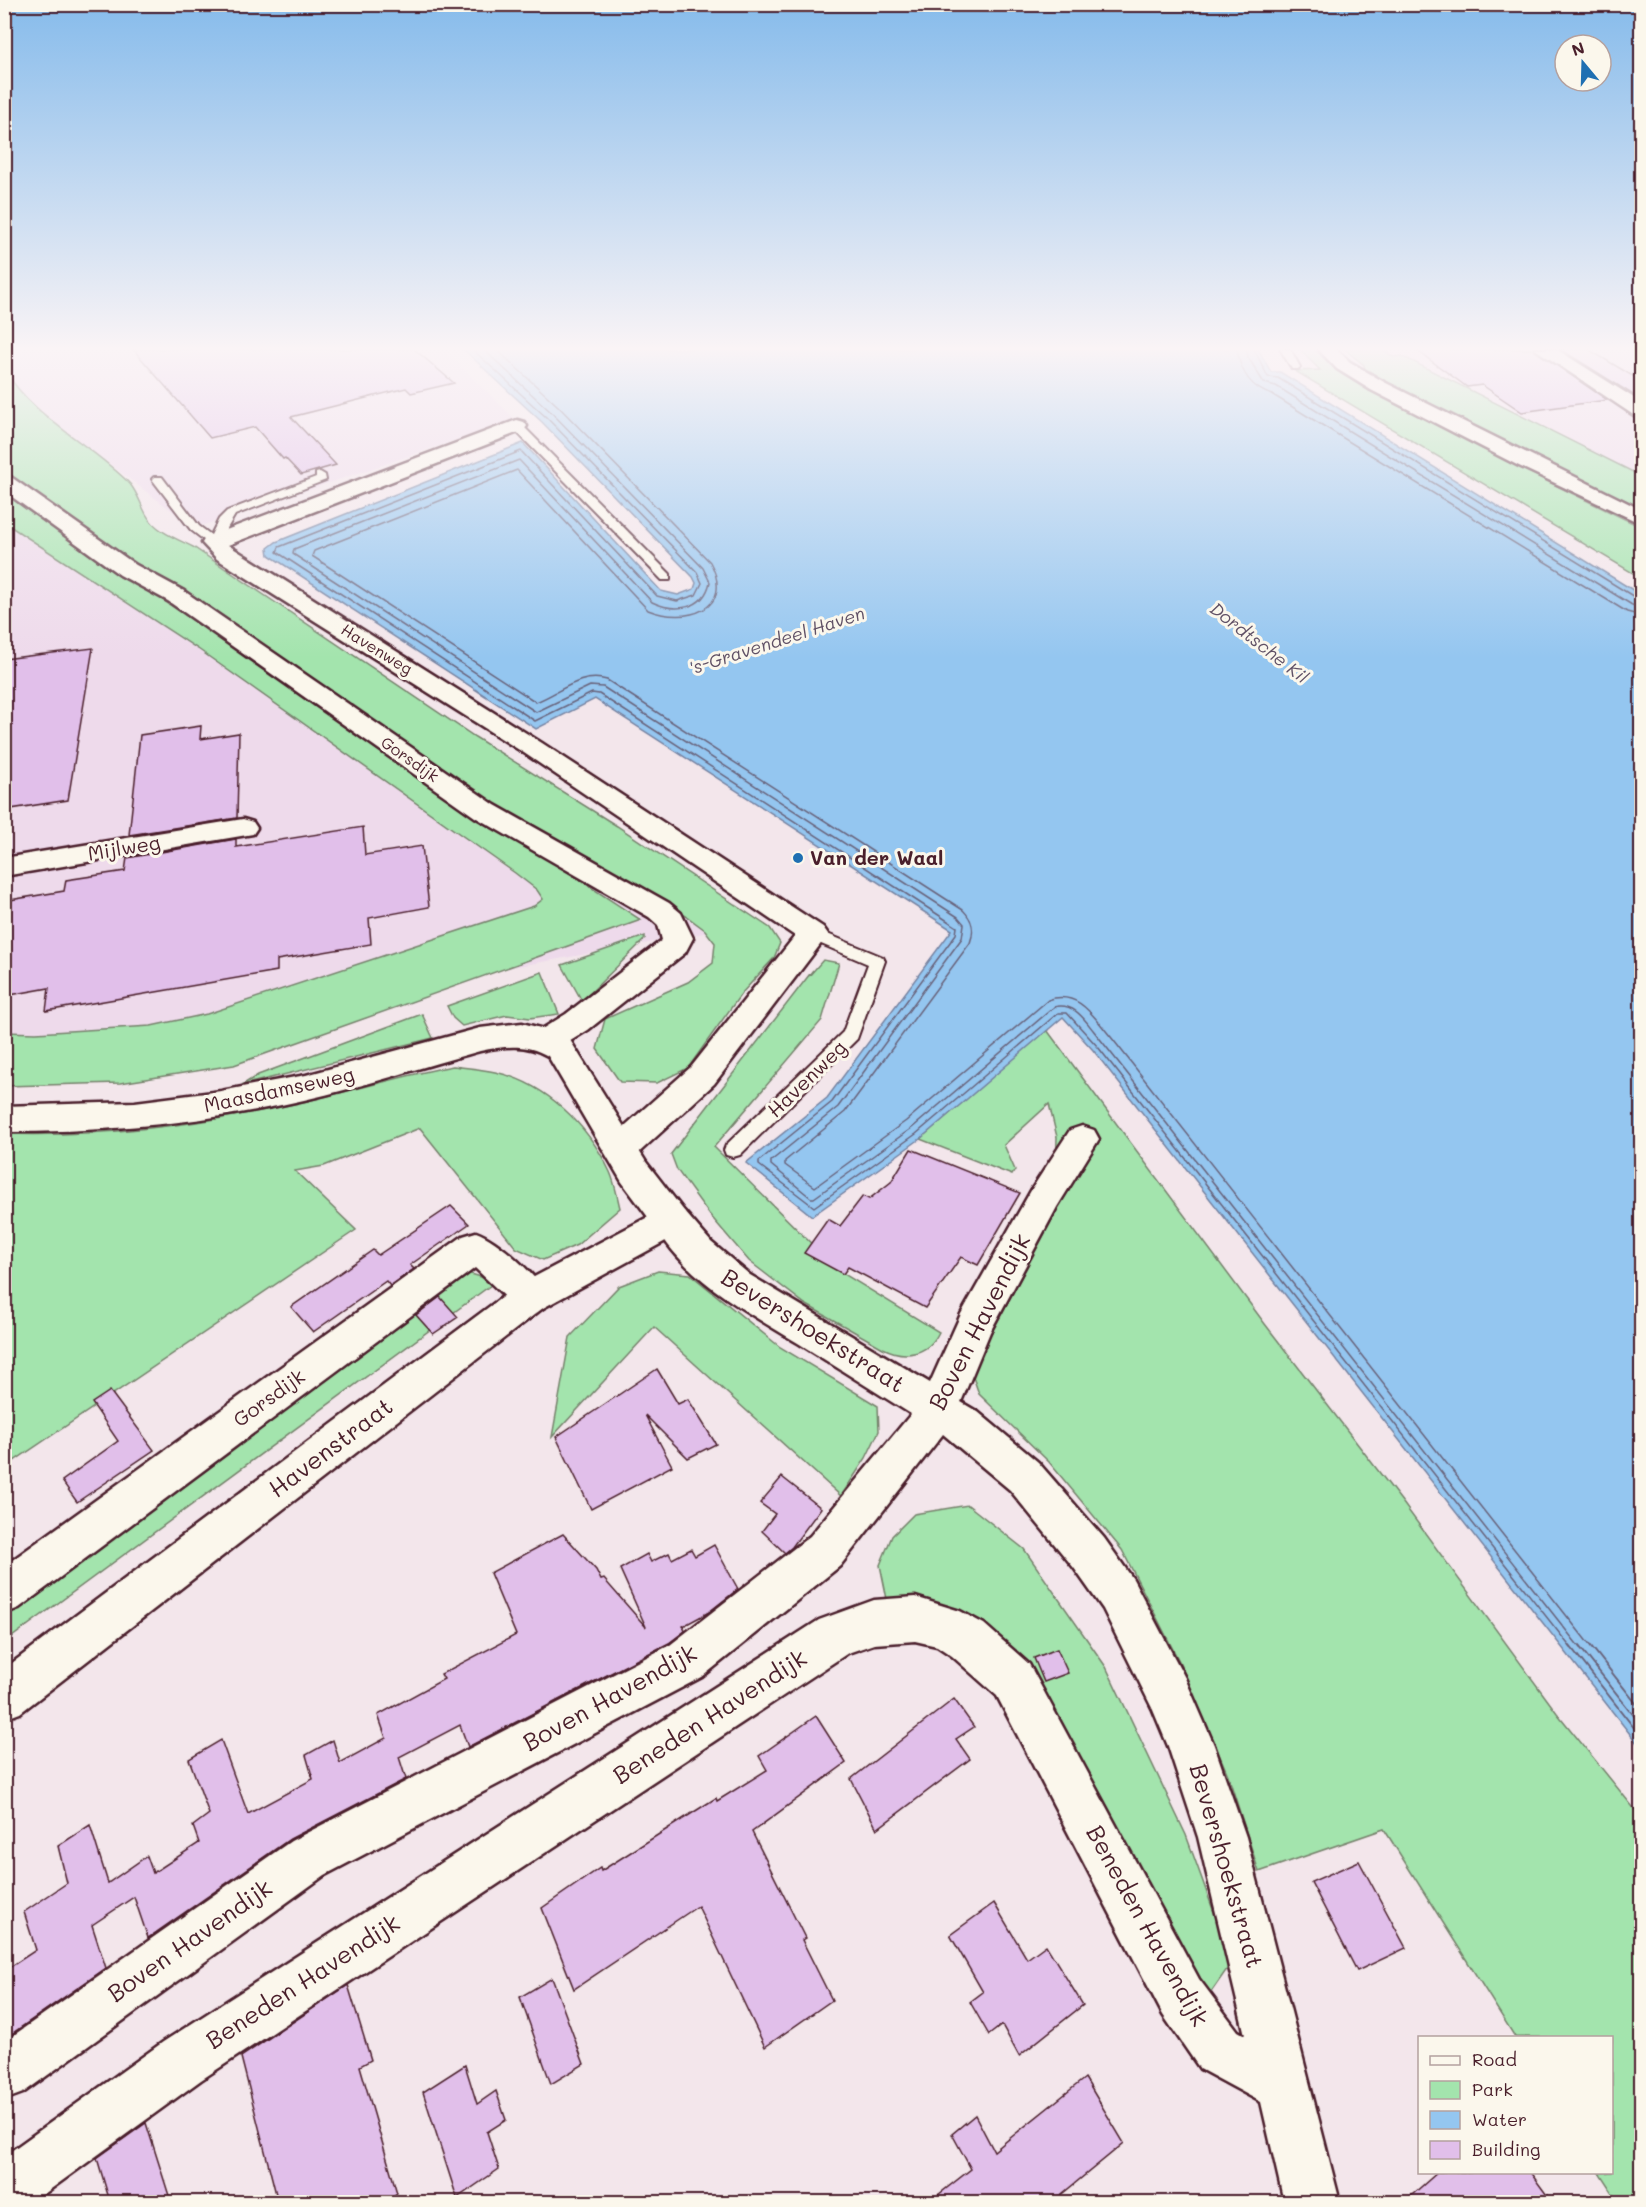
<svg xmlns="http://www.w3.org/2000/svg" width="1646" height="2207" font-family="Mali,sans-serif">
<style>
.built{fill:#eedaeb}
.green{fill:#a3e4ad;stroke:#76826c;stroke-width:1.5}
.water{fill:#94c6f0;stroke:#7683a1;stroke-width:1.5}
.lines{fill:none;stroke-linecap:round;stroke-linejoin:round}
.shore-far1{stroke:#68627a;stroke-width:1.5}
.shore{stroke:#68627a;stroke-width:2}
.building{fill:#e1bfea;stroke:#4a1f2b;stroke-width:1.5}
.lane-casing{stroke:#4a1f2b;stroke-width:4}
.street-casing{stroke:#4a1f2b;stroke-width:5}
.secondary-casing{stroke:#4a1f2b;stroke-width:5}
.lane{fill:#fbf7ec;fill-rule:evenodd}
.street{fill:#fbf7ec;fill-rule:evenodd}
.secondary{fill:#fbf7ec;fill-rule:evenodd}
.poi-dot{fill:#1f6fb2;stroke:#fbf7ec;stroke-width:2}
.labels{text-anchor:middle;stroke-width:6;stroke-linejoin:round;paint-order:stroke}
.far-street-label{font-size:16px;fill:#4a1f2b;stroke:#fbf7ec}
.far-water-label{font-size:18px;font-style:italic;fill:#605166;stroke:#fbf7ec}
.street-label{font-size:20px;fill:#4a1f2b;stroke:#fbf7ec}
.poi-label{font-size:20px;font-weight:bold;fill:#4a1f2b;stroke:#fbf7ec;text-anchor:start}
.near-street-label{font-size:24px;fill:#4a1f2b;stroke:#fbf7ec}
</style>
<rect width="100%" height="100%" fill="#f3e6eb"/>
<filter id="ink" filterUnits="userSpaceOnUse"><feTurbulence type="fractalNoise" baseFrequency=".0167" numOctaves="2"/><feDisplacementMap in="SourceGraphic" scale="12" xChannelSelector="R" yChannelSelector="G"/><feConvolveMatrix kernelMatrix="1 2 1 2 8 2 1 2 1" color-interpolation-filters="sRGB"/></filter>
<g filter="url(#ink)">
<!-- built -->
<g class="built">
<polygon points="4,349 443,349 516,420 195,528 5,386"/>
<polygon points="1387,349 1641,349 1641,482 1390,352"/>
<polygon points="5,478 749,925 5,1058"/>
</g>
<!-- green -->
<g class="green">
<path d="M1299 349H1315C1338 376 1376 392 1407 409 1484 451 1562 489 1641 527V578L1295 371 1320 370Z"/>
<polygon points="1344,349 1383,349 1393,357 1402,356 1641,476 1641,510 1509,448 1365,370 1364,365"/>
<path d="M4 369C33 418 91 444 130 484 138 494 140 503 146 514 155 531 177 539 193 547L475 737 617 826 770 928 780 943 774 958 741 994 688 1068 657 1083 620 1082 597 1049 605 1019 688 982 713 963 715 943 705 930 686 916 585 861 432 765 4 479Z"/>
<polygon points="4,493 517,839 641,920 234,1065 120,1083 5,1086 5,1032 36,1033 151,1026 207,1014 534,906 543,899 537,890 515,873 198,649 5,523"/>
<polygon points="645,936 645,939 582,1001 562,965"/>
<path d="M823 960 839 963 822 1020 714 1147 839 1271 939 1332C928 1355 905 1359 883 1348L805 1304 749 1261 709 1214 677 1170 671 1154 813 970 809 976Z"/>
<polygon points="542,972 559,1014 530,1018 507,1015 462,1026 453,1018 447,1006"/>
<polygon points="422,1014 433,1038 242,1085 258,1075"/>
<polygon points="1047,1030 1265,1324 1403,1503 1557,1713 1641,1817 1641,2202 1618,2202 1599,2173 1612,2172 1612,2038 1515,2037 1384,1829 1259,1872 1228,1775 1180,1663 1122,1550 1049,1462 979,1394 971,1371 1055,1214 1057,1137 1049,1104 1004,1145 1015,1170 1012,1175 920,1139"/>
<path d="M453 1066C467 1068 481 1069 495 1072 546 1083 588 1125 610 1172 615 1183 617 1196 620 1208L577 1245 543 1260 516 1248 420 1128 324 1166 295 1171 356 1230 5 1467V1134C106 1137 209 1124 307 1101 356 1090 404 1075 453 1066Z"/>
<polygon points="658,1271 690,1274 780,1347 878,1406 879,1431 866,1458 841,1496 654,1327 552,1437 570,1337 619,1286"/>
<polygon points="464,1272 481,1277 491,1285 5,1642 4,1592"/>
<polygon points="968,1505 1024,1549 1106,1667 1186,1835 1232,1962 1209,1995 1172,1959 1028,1689 888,1604 880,1565 892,1536 914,1514"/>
</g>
<!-- water -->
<polygon class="water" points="463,349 1258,349 1271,372 1280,372 1641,595 1641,1748 1093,1050 1063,1017 920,1139 812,1216 746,1163 827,1098 952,930 595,699 536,729 269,555 268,548 276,542 523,443 661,591 678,595 694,589 696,583 693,577 542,422"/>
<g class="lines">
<!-- shore-far1 -->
<g class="shore-far1">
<polyline points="472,349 546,417 697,572 702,583 696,595 677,601 657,596 521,451 279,547 277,552 535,721 592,693 599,694 957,927 956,934 832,1102 759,1161 759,1165 814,1207 916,1134 1058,1013 1067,1013 1098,1047 1571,1648"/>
<path d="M483 349 551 412 703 568 710 582C704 610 675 613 652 602L519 460 294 549 293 554 536 712 590 686 603 687 958 917 964 924 962 938 838 1107 771 1161V1165L811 1198H814L912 1128 1054 1007C1072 1002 1083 1017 1093 1030L1580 1648"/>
<path d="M496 349 558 406 710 562C736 610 686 625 648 610L517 470 314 551 312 556 536 702C560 693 580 672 607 680L963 910C973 920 975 930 970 943L845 1112 785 1161V1165L815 1187 906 1121 1048 1000C1078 989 1094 1017 1111 1037L1592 1648"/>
<path d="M1237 349C1240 371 1251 389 1273 395L1627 612 1642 616"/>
<polyline points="1246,349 1248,357 1264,383 1276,386 1632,605 1642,607"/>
<polyline points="1254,349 1268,377 1278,378 1636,598 1642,599"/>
</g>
<!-- shore -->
<g class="shore">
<polyline points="1570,1646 1642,1738"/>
<polyline points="1579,1646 1642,1726"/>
<polyline points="1591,1646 1642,1711"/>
</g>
</g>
<!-- building -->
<g class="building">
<polygon points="133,349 414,349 454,383 411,393 406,388 291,417 336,465 301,475 285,458 283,459 255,427 210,438"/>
<polygon points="1415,349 1533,349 1607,400 1522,412 1482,385 1467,387"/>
<polygon points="1560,349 1588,349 1641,381 1641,395 1635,396"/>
<polygon points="93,648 68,800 4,810 4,659"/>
<polygon points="201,726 200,739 239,733 237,818 129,835 140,735"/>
<polygon points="363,827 365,855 422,846 429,907 369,918 371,944 277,960 277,971 46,1011 49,988 4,996 4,901 64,891 66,880 125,871 127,858 236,839 236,847"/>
<polygon points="911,1149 1020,1193 978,1265 961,1257 925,1308 848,1267 843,1274 804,1253 828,1219 840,1226 863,1196 869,1199 891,1182"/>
<polygon points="451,1206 469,1224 410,1265 414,1269 390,1286 386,1281 313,1332 291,1307 373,1250 378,1255"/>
<polygon points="440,1297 458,1317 433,1334 416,1315"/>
<polygon points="657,1369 678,1404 688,1399 716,1444 688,1458 645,1415 672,1466 591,1509 556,1437"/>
<polygon points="110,1391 154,1450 77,1502 62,1481 118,1441 92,1403"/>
<polygon points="782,1477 821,1508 792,1547 785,1553 762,1531 775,1514 760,1503"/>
<polygon points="563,1534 596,1570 601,1580 604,1579 646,1627 620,1569 647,1554 651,1562 669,1553 672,1559 691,1549 695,1556 714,1545 738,1589 709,1612 683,1626 685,1631 669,1643 468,1747 460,1725 399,1757 406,1779 290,1839 148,1938 134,1897 92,1925 106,1968 4,2039 4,1971 36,1950 24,1912 67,1883 58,1846 90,1825 108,1883 147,1856 153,1873 199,1843 193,1826 209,1814 189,1759 221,1740 248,1814 313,1779 306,1755 333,1740 340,1763 386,1738 378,1715 444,1679 441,1674 516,1635 490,1573"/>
<polygon points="1057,1649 1068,1673 1044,1682 1034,1658"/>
<polygon points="954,1699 974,1727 956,1739 970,1759 877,1829 851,1779"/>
<polygon points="816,1716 846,1763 752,1832 805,1938 802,1940 832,2000 765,2047 698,1906 574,1989 542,1908 600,1868 601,1871 716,1798 717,1801 767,1770 759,1756"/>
<polygon points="1359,1861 1406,1948 1357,1971 1311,1882"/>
<polygon points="994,1903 1027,1959 1046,1945 1083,2005 1019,2056 1002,2025 989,2035 970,2002 983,1992 950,1935"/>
<polygon points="552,1978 584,2064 551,2084 520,1997"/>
<polygon points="348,1985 371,2060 360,2066 397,2193 384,2202 278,2202 241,2057"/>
<polygon points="465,2065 477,2104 496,2091 506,2120 487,2132 499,2169 457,2198 423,2092"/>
<polygon points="1085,2078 1124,2143 1052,2202 929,2202 971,2169 952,2134 975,2115 994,2151"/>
<polygon points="146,2123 171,2202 110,2202 97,2158"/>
<polygon points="1438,2172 1530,2172 1552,2202 1404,2202"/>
</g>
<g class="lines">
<defs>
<g id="lane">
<polygon points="1280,349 1290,349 1300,367 1298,369 1292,369"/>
<polygon points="517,423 521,424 670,574 670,580 662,580 513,428 513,424"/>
<polygon points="320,472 325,475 326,480 235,515 217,545 213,547 191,530 152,479 154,477 162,477 199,526 211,535 219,519 227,511 316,477 316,473"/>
<polygon points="813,928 883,957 885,961 857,1039 740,1155 733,1157 726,1155 724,1150 726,1145 843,1032 868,964 807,938 805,934 807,930"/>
</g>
<g id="street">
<polygon points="1535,349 1556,349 1642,403 1642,418 1635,416"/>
<polygon points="517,420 524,422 527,426 524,430 228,545 542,743 823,927 828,934 823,941 714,1084 633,1158 621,1162 609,1158 604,1149 609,1140 692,1066 795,936 524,753 217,559 202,543 205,538"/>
<polygon points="4,475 11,477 136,565 184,591 495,805 669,903 681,913 693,938 685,953 588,1030 559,1048 548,1052 537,1048 532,1040 537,1032 566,1014 662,940 658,925 649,917 475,817 168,601 120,575 4,491"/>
<polygon points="243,819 253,822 257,828 253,834 4,876 4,858"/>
<path d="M1082 1126 1094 1130 1099 1139 1057 1207 990 1332 961 1402 978 1412 1038 1462 1104 1538 1133 1579 1185 1678 1214 1745 1246 1837 1340 2202H1284L1261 2102 1200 2069 1163 2015 997 1696 952 1656 937 1646 915 1641 874 1644 848 1653 201 2080 33 2202H4V2156L163 2042 819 1620 874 1600 915 1597 960 1611 984 1624 1029 1664 1199 1979 1238 2031 1245 2035 1198 1837 1168 1746 1153 1710 1103 1609 1074 1568 1010 1490 943 1434 840 1566 702 1677 325 1875 23 2093 4 2100V2042L291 1841 670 1645 810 1536 911 1414C873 1390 836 1367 798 1343 746 1311 682 1278 653 1221L658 1211 671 1206 684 1211 711 1242 750 1275 930 1383 961 1314 1033 1187 1070 1130Z"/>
<path d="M476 1232C498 1240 538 1276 548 1297L543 1308 530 1313 517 1308 475 1268 19 1608 4 1614V1566L463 1236Z"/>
</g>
<g id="secondary">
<polygon points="1318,349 1336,349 1350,362 1384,382 1642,510 1642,524 1519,466 1371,390 1337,369"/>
<path d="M522 1023 559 1033 570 1040 646 1162 684 1211 689 1221 684 1231 543 1308 20 1713 4 1719V1669L517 1286 648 1217 622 1182 548 1056C526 1043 504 1046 480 1051 421 1067 363 1087 304 1100 205 1123 106 1132 4 1132V1106L135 1102 221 1091 306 1075 480 1028Z"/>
</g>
</defs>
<!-- lane casing -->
<use href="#lane" class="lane-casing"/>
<!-- street casing -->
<use href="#street" class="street-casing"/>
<!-- secondary casing -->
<use href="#secondary" class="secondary-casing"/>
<!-- lane -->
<use href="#lane" class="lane"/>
<!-- street -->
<use href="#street" class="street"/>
<!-- secondary -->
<use href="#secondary" class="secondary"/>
</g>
</g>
<!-- sky -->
<linearGradient id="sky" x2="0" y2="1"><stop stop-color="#86bbeb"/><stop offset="0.53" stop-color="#faf4f6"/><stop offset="1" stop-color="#faf4f6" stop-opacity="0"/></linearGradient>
<rect width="1646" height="658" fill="url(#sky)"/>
<!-- markers -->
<circle class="poi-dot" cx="798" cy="858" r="6"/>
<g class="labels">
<!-- far-street labels -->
<g class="far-street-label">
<text transform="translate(377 649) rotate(32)" y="6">Havenweg</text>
<text transform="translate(410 759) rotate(35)" y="6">Gorsdijk</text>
</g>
<!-- far-water labels -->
<g class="far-water-label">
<text transform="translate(777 641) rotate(-18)" y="6">'s-Gravendeel Haven</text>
<text transform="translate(1259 643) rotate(38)" y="6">Dordtsche Kil</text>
</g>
<!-- street labels -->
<g class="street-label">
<text transform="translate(124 848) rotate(-9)" y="7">Mijlweg</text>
<text transform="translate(807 1079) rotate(-44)" y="7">Havenweg</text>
<text transform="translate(279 1090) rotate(-12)" y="7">Maasdamseweg</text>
<text transform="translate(269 1398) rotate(-36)" y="7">Gorsdijk</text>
</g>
<!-- poi labels -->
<g class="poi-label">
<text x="810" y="865">Van der Waal</text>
</g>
<!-- near-street labels -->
<g class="near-street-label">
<text transform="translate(980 1322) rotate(-63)" y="8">Boven Havendijk</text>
<text transform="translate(813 1331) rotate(32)" y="8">Bevershoekstraat</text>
<text transform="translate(331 1448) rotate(-37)" y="8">Havenstraat</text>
<text transform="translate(610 1698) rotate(-29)" y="8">Boven Havendijk</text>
<text transform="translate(710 1717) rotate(-33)" y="8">Beneden Havendijk</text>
<text transform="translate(1226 1866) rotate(74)" y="8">Bevershoekstraat</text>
<text transform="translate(1147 1926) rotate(61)" y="8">Beneden Havendijk</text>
<text transform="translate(190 1941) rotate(-35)" y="8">Boven Havendijk</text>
<text transform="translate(303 1982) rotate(-33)" y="8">Beneden Havendijk</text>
</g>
</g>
<!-- margin -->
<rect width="1646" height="2207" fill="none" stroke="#fbf7ec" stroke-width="24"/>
<rect x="12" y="12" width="1622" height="2183" fill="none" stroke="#4a1f2b" stroke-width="2" filter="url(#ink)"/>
<!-- legend -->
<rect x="1418" y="2036" width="195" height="138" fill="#fbf7ec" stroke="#b4a19f" stroke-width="1.5"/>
<rect x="1430" y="2056" width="30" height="9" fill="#fbf7ec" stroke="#b4a19f" stroke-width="1.5"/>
<text x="1472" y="2066" font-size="18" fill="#4a1f2b">Road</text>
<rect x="1430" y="2081" width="30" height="18" fill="#a3e4ad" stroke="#b4a19f" stroke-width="1.5"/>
<text x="1472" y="2096" font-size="18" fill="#4a1f2b">Park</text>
<rect x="1430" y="2111" width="30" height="18" fill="#94c6f0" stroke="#b4a19f" stroke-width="1.5"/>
<text x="1472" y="2126" font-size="18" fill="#4a1f2b">Water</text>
<rect x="1430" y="2141" width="30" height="18" fill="#e1bfea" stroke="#b4a19f" stroke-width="1.5"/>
<text x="1472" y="2156" font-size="18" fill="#4a1f2b">Building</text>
<!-- north arrow -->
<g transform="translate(1583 63) rotate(341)"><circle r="28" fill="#fbf7ec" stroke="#b4a19f" stroke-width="1.5"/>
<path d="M0-4.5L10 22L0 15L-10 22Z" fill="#1f6fb2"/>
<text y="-9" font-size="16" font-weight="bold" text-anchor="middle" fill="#4a1f2b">N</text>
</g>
</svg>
